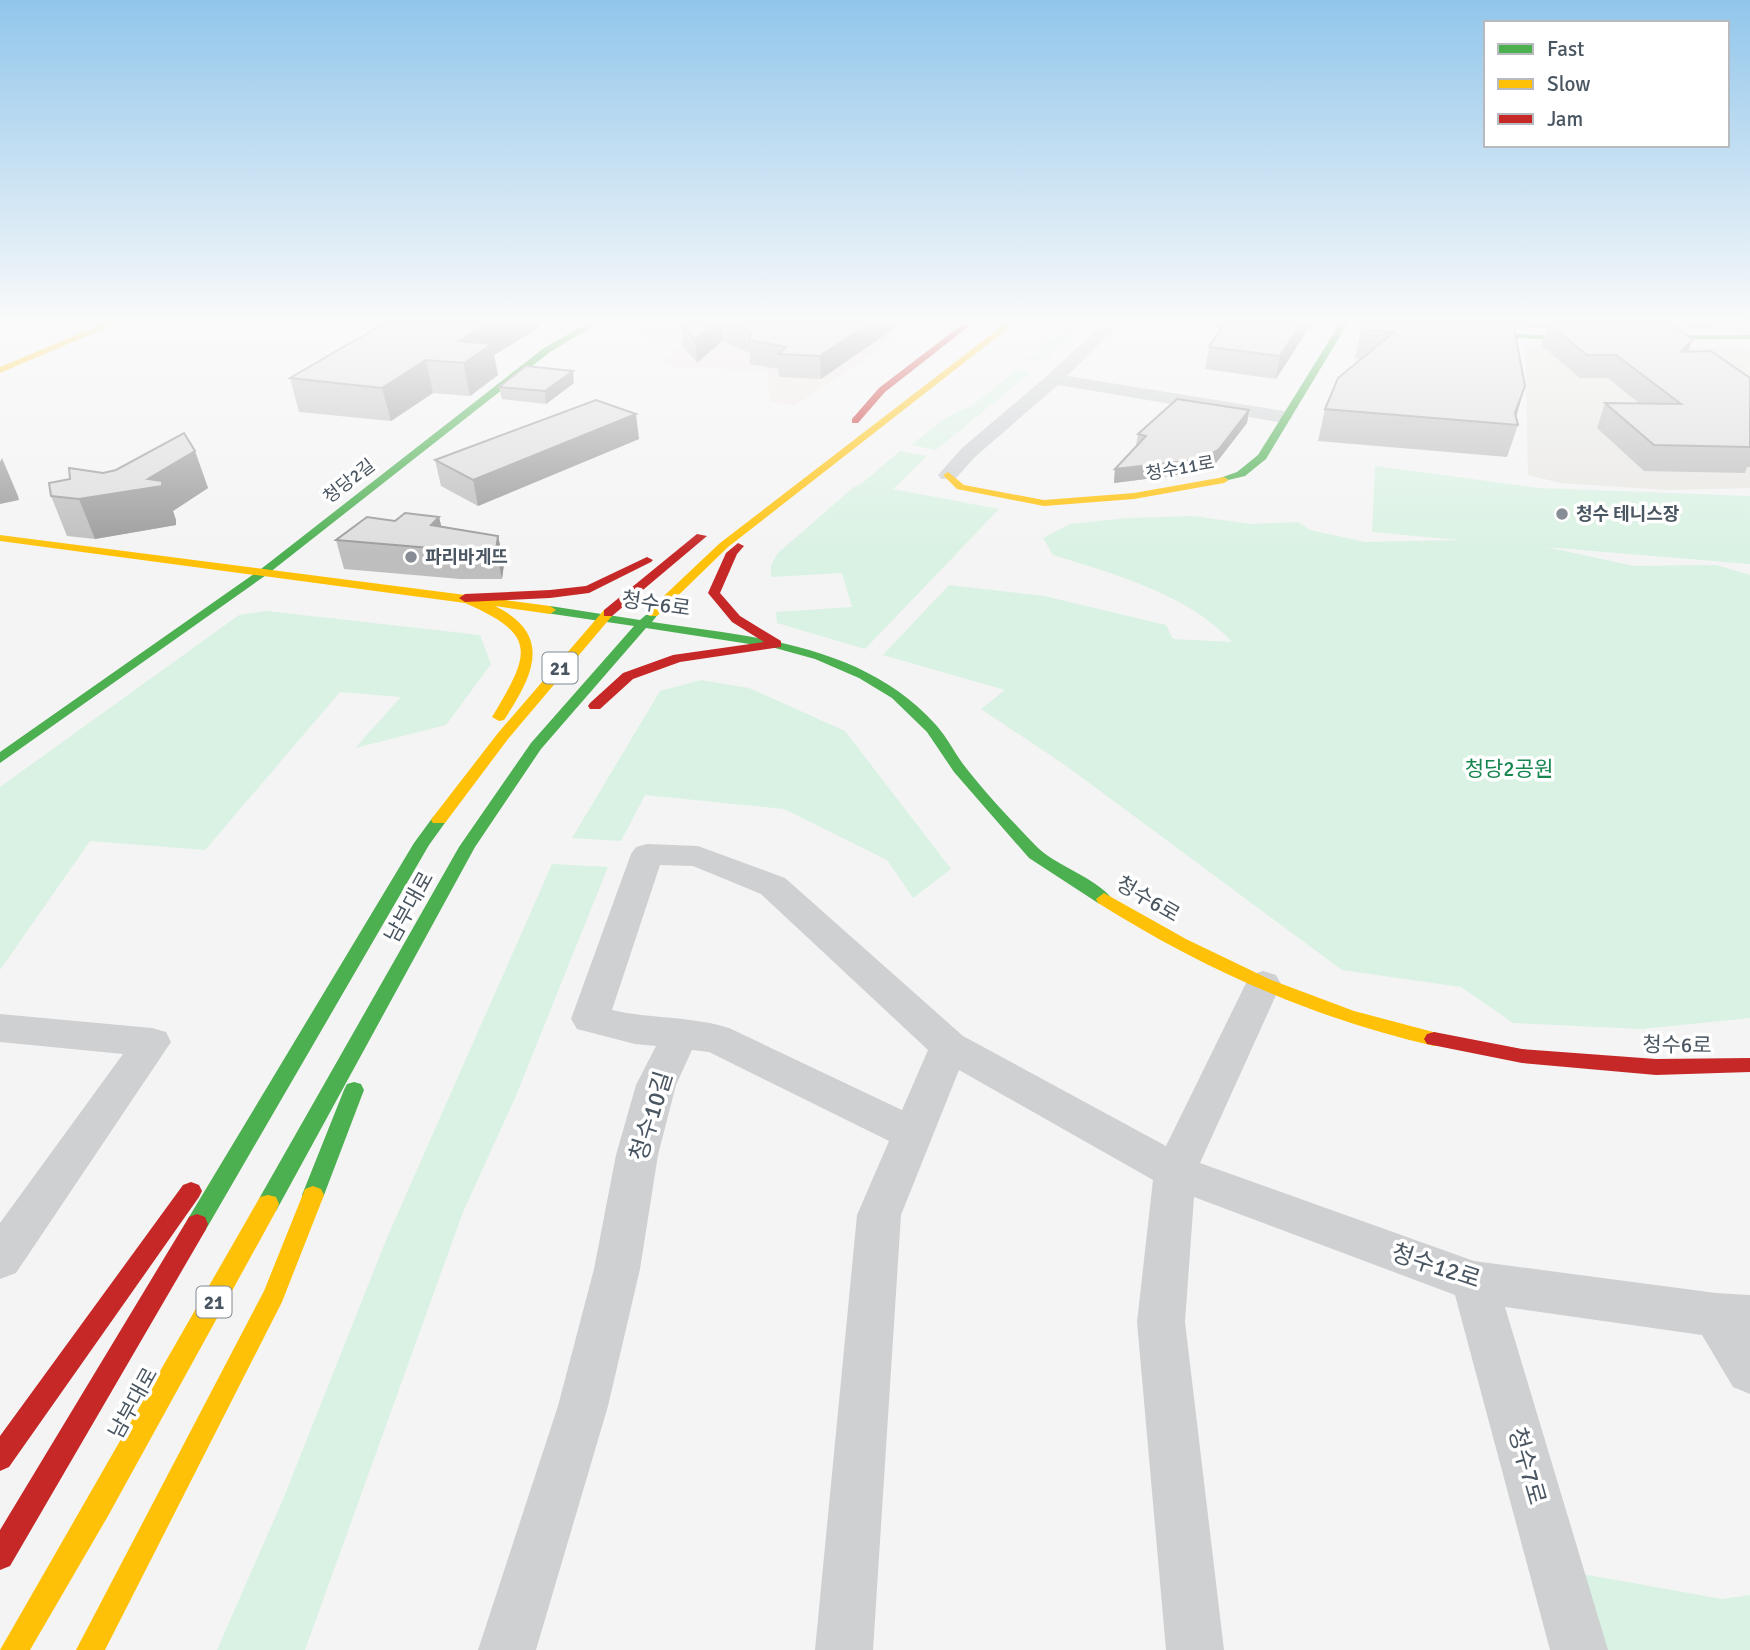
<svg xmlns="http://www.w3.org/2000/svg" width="1750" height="1650" font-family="Signika,'Noto Sans KR',sans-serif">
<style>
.commercial{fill:#e8e7e3}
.medical{fill:#f1e7e6}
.green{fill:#d9f2e3}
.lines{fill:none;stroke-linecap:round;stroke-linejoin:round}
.street{fill:#ced0d2;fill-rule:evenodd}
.fast{fill:#4caf50;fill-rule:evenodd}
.slow{fill:#ffc107;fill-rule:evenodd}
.jam{fill:#c62828;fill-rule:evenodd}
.wall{fill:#bebebf}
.shaded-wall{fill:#9b9b9b}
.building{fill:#ddddde;stroke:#9b9b9b;stroke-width:2}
.poi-dot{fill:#868d94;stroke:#fff;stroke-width:2.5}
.labels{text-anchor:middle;stroke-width:7;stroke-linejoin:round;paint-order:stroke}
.far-street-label{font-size:18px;fill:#4a5661;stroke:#fff}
.far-poi-label{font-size:18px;font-weight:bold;fill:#4a5661;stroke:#fff;text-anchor:start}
.shield{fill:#fff;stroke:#808990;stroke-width:2}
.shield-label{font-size:19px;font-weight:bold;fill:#4a5661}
.street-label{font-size:21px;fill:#4a5661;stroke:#fff}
.park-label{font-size:21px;fill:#17864f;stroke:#fff}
.near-street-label{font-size:24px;fill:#4a5661;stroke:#fff}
</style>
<rect width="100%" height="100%" fill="#f4f4f4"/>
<!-- commercial -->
<polygon class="commercial" points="1525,345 1750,348 1750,488 1666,490 1560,483 1528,475"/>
<!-- medical -->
<polygon class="medical" points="699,323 809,328 894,334 861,362 795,405 770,402 767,370 675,368 666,361"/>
<!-- green -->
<g class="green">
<polygon points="613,323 691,323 675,339 601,332"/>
<polygon points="1071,323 1088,323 1044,362 1027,360"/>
<polygon points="1016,370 1031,372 936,450 911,445 947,417 973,405"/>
<polygon points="900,451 927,456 893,489 999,509 865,649 777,623 776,612 852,607 842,573 771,577 771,565 778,553 854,487 861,484"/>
<path d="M1375 466 1539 488 1750 496V564L1546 547 1634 566 1716 565 1750 575V1018L1642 1029 1513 1023 1461 987 1342 970 1065 765 981 709 1005 690 883 655 949 585 1044 596 1166 625 1173 639 1232 642C1190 595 1112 573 1053 555L1043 538 1070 524 1127 518 1193 516 1251 524 1298 522 1310 530 1365 542 1459 540 1372 532Z"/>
<polygon points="266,611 480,635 491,664 446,725 355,748 401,697 340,692 205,850 90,841 0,970 0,787 239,615"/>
<polygon points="701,680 749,688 845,731 951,869 913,898 887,860 784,809 645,795 621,841 572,838 660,691"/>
<polygon points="552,864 608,867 515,1098 463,1212 305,1650 217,1650 284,1497 386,1240"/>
<polygon points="1577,1573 1722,1599 1750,1595 1750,1650 1601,1650"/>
</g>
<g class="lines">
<!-- street -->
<g class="street">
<polygon points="1104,323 1121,323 1067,376 1284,411 1293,417 1284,423 1058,385 976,456 955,479 941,479 938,475 962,448 1048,375"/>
<polygon points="1723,323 1744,323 1750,327 1750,338"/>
<path d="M647 844 698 846 785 878 963 1036 1166 1146 1250 975 1263 971 1276 975 1281 984 1200 1163 1474 1261 1716 1293 1750 1295V1394L1733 1387 1702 1335 1505 1307 1608 1650H1550L1455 1295 1194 1197 1185 1322 1224 1650H1166L1137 1322 1153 1180 959 1070 901 1215 873 1650H815L857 1215 889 1141 709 1052 692 1050 676 1085 658 1155 640 1269 608 1406 536 1650H478L558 1406 594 1269 616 1155 636 1085 656 1046 635 1044 577 1029 571 1019 631 854 636 847ZM660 865 693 866 761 894 928 1050 902 1110 729 1028C691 1016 650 1019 612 1010Z"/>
<polygon points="0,1014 152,1028 166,1032 171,1042 16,1273 0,1279 0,1223 123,1054 0,1042"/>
</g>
<!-- fast -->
<g class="fast">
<polygon points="588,323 598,323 550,352 269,573 0,763 0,752 261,569 544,348"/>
<polygon points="1340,323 1348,323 1266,459 1245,476 1220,482 1220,478 1237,472 1258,455"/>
<polygon points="1462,332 1569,336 1750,335 1750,339 1569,340 1465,336"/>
<path d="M550 606 640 620 653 609 659 613 652 622C753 637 863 644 936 725 947 737 954 752 963 764 985 793 1013 822 1038 848 1057 866 1098 879 1112 899L1104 905 1098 903 1029 858 954 772 927 732 892 698 859 678 815 659 775 648 646 628 541 749 475 847 276 1211 268 1213 260 1211 257 1204 260 1197 459 847 531 743 634 626 546 613 544 610Z"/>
<polygon points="439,815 447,820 429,845 205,1231 197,1234 189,1231 186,1224 189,1217 414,843 433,817"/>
<polygon points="354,1082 361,1084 364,1090 324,1195 321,1201 313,1204 305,1201 302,1195 344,1090 347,1084"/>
</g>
<!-- slow -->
<g class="slow">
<polygon points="105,323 117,323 0,373 0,367"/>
<polygon points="1006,323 1015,323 728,547 657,616 649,616 649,610 720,543"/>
<polygon points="948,472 964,485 1044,500 1134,493 1224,477 1229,480 1224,483 1134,499 1044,506 957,489 943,475"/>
<path d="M0 535 550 606 556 610 550 614 495 606C554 635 533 676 504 720L499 721 492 717C530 654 539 635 465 603L0 541Z"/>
<polygon points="608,609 614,613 612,616 508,739 445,823 433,823 431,820 433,817 498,733 604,610"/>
<path d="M1104 893 1186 939 1269 979 1354 1011 1441 1034 1444 1039 1441 1044 1434 1046C1313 1018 1203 969 1098 903L1096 899Z"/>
<polygon points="313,1186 321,1189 324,1195 282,1302 105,1650 76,1650 264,1291 305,1189"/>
<polygon points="268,1195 276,1197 279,1204 276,1211 108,1516 30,1650 0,1650 260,1197"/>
</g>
<!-- jam -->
<g class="jam">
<polygon points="964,323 973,323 885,392 858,423 852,423 852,419 879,388"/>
<polygon points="697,534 707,536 612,616 604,616 604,610"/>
<polygon points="738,543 744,546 737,554 720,593 740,616 781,641 781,647 680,662 633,679 600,709 590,709 588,706 590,703 623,673 673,655 764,642 732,622 708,593 726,553"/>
<polygon points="647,557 653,560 651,562 589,593 550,598 465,602 459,598 465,594 550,590 586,586"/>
<polygon points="1434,1032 1522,1049 1656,1059 1750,1058 1750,1072 1656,1075 1522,1063 1427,1044 1424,1039 1427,1034"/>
<polygon points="191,1182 199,1185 202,1191 199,1197 9,1467 0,1471 0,1436 183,1185"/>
<polygon points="197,1214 205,1217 208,1224 205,1231 10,1566 0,1570 0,1530 189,1217"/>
</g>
</g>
<!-- wall -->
<g class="wall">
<polygon points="381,323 538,323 539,328 494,355 498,375 470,396 433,393 391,421 299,412 290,378 384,324"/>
<polygon points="681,323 902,323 821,379 779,377 778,369 750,364 750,353 722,341 697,363 683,346"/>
<polygon points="1189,323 1312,323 1276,379 1205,369 1209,347 1222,328"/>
<polygon points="1362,323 1513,323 1516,417 1518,425 1507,457 1318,441 1325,409 1362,359 1355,358"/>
<polygon points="1515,323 1670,324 1687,352 1750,378 1750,467 1747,467 1745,473 1644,471 1597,428 1605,403 1640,404 1608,378 1580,378 1541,345 1547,328 1520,327"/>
<polygon points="1675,323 1715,323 1711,328 1688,328"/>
<polygon points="574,383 546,404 502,399 499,387"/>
<polygon points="1249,410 1247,423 1216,463 1201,472 1114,483 1115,469 1136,446 1138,434"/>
<polygon points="639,439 478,506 441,486 435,460"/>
<polygon points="195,451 208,488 173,511 176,520 176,525 95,539 67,536 51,496 70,479 116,470"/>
<polygon points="439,517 441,526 498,536 504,564 502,579 460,579 344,569 336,540 395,521"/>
</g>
<!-- shaded-wall -->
<g class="shaded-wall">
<polygon points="490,323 538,323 539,328 494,355 498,375 470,396 459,341"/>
<polygon points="715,323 721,323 722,341 697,363 695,340"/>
<polygon points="869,323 902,323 821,379 820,356"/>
<polygon points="1302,323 1312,323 1276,379 1280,356"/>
<polygon points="1693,339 1684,361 1681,352"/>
<polygon points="426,360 433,393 391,421 382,388"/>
<polygon points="573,371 574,383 546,404 545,391"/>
<polygon points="1525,386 1516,417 1515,413"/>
<polygon points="1249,410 1247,423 1216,463 1201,472 1114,483 1115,469"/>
<polygon points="636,414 639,439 478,506 473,480"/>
<polygon points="195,451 208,488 173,511 176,520 176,525 95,539 79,499"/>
<polygon points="2,458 18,496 19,500 0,504 0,462"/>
<polygon points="439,517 446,545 431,525"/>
<polygon points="498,536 504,564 502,579 496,550"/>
</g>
<!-- building -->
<g class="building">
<polygon points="385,323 490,323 459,341 492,344 464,363 426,360 382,388 290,378"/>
<polygon points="681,323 715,323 695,340"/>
<polygon points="732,323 869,323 820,356 778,354 786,347 749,340 751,332"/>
<polygon points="1225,323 1302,323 1280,356 1209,347"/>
<polygon points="1362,323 1513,323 1525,386 1515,413 1518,425 1325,409 1338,378 1394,332 1362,329"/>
<polygon points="1548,323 1670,324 1693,339 1681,352 1711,351 1750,378 1750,447 1654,445 1605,403 1681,404 1616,355 1587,355"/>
<polygon points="526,366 573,371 545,391 499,387"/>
<polygon points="1177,399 1249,410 1219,449 1203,459 1115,469 1146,436 1138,434"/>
<polygon points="596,400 636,414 473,480 435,460"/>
<polygon points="184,433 195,451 148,479 162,481 162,486 79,499 51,496 49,483 70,479 69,468 103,473 116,470"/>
<polygon points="405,513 439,517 431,525 498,536 496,550 454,550 336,540 367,517 395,521"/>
</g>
<!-- sky -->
<linearGradient id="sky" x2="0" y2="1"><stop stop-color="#91c6eb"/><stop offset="0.58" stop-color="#fafafa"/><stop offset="1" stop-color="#fafafa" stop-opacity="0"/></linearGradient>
<rect width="1750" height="554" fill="url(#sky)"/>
<!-- markers -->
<g class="poi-dot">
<circle cx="1562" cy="514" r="7"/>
<circle cx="411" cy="557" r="7"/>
</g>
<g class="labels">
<!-- far-street labels -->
<g class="far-street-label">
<text transform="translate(1180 468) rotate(-10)" y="6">청수11로</text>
<text transform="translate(349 481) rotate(-38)" y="6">청당2길</text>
</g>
<!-- far-poi labels -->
<g class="far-poi-label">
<text x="1576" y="520">청수 테니스장</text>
<text x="425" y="563">파리바게뜨</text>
</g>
<!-- shield labels -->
<g class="shield">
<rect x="542.5" y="652.5" width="35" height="31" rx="5"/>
<rect x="196.5" y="1286.5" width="35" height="31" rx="5"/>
</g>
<g class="shield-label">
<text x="560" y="675">21</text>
<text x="214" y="1309">21</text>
</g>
<!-- street labels -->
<g class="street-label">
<text transform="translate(656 604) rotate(8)" y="7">청수6로</text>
<text transform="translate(1148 899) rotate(30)" y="7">청수6로</text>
<text transform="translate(409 907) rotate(-61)" y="7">남부대로</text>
<text transform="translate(1677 1045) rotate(1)" y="7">청수6로</text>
<text transform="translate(133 1403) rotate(-61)" y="7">남부대로</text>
</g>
<!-- park labels -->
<g class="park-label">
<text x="1509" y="776">청당2공원</text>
</g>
<!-- near-street labels -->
<g class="near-street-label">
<text transform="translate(651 1116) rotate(-73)" y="8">청수10길</text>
<text transform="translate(1436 1266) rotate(18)" y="8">청수12로</text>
<text transform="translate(1527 1466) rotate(74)" y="8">청수7로</text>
</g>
</g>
<!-- legend -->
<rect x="1484" y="21" width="245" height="126" fill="#ffffff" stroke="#b7bbc0" stroke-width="2"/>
<rect x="1498" y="44" width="35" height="10" fill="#4caf50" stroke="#b7bbc0" stroke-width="2"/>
<text x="1547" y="56" font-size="21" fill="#4a5661">Fast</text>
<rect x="1498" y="79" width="35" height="10" fill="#ffc107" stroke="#b7bbc0" stroke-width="2"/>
<text x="1547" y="91" font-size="21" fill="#4a5661">Slow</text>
<rect x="1498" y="114" width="35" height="10" fill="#c62828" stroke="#b7bbc0" stroke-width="2"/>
<text x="1547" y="126" font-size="21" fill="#4a5661">Jam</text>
</svg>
